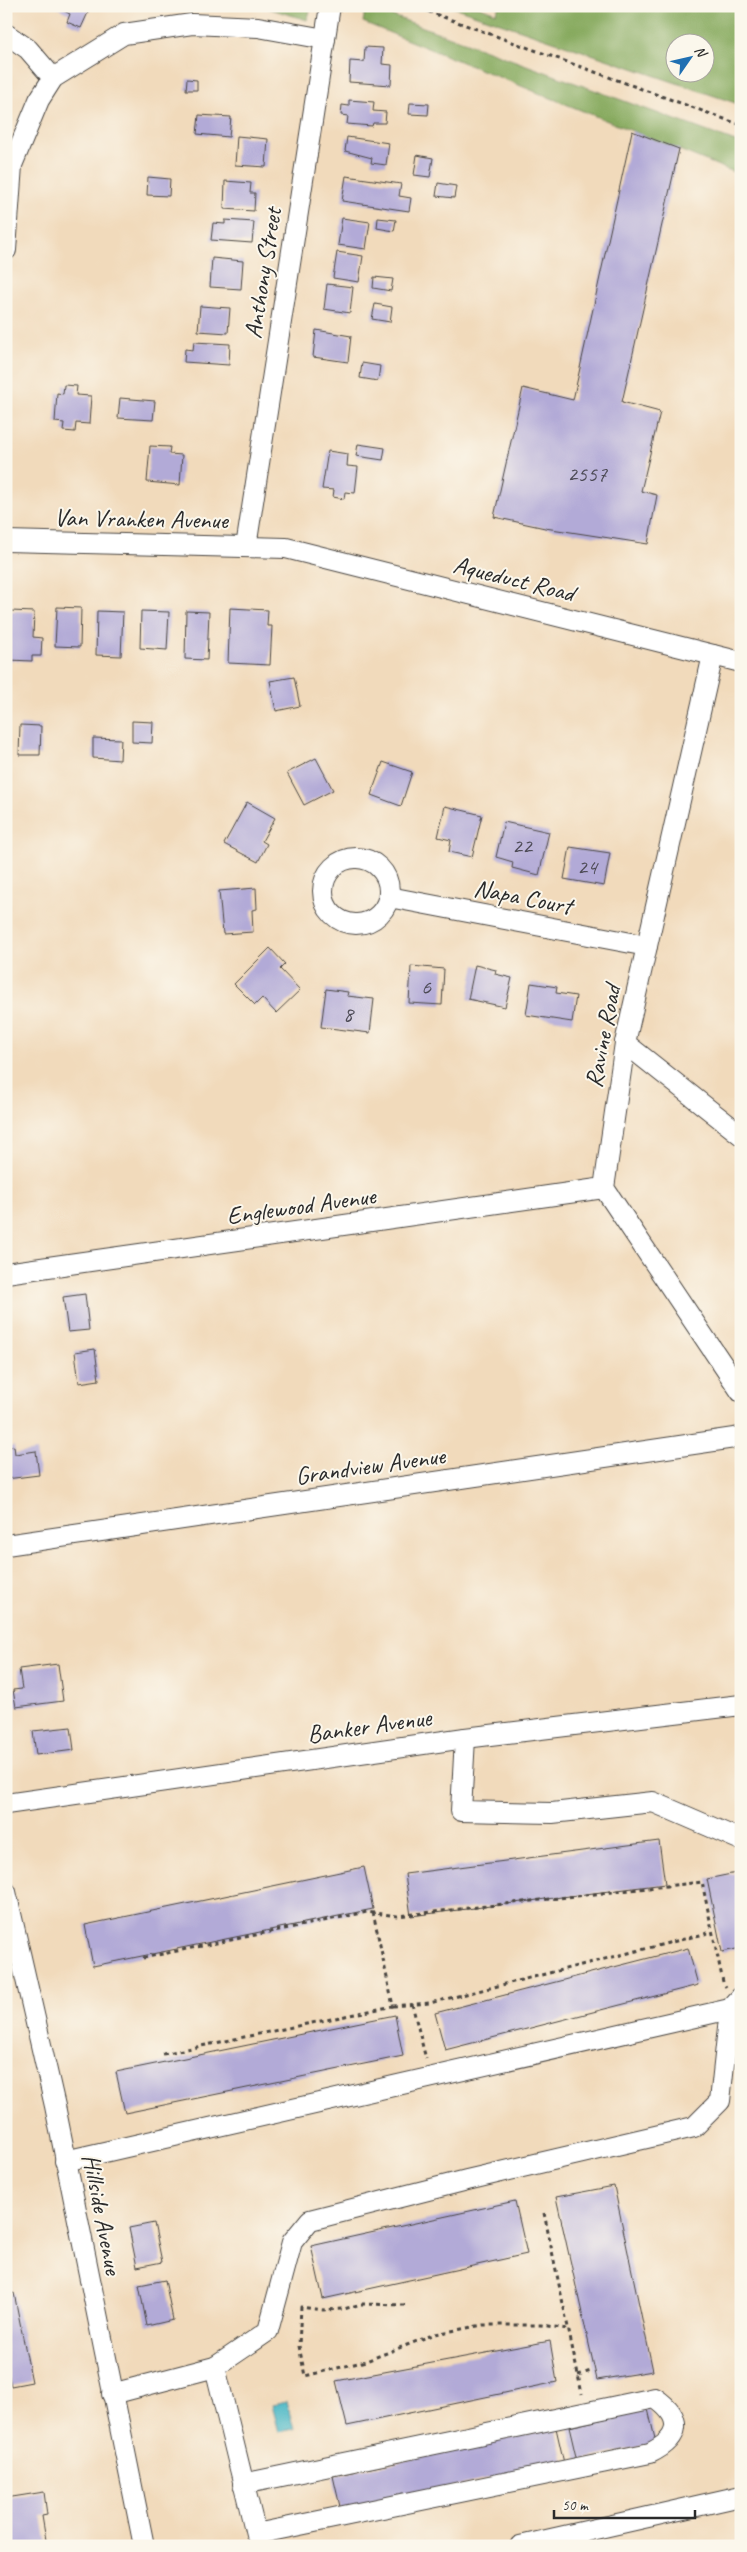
<svg xmlns="http://www.w3.org/2000/svg" width="747" height="2552" font-family="Caveat,sans-serif">
<style>
.forest{fill:#87aa5e;stroke:#596a44;fill-rule:evenodd}
.water{fill:#4bb8c6;stroke:#3b7278}
.building{fill:#b2aad7}
.lines{fill:none;stroke-linecap:round;stroke-linejoin:round}
.minor-casing{stroke:#494541;stroke-width:22}
.path{stroke:#494541;stroke-width:3;stroke-dasharray:4 4;stroke-linecap:butt}
.minor{stroke:#fff;stroke-width:20}
.labels{text-anchor:middle;stroke-width:4;stroke-linejoin:round;paint-order:stroke}
.number-label{font-size:22px;fill:#4d4b56}
.street-label{font-size:25px;fill:#2b2b2b;stroke:#fbf7ec}
</style>
<rect width="100%" height="100%" fill="#fbf7ec"/>
<filter id="ink" filterUnits="userSpaceOnUse"><feTurbulence type="fractalNoise" baseFrequency=".02" numOctaves="2"/><feDisplacementMap in="SourceGraphic" scale="10" xChannelSelector="R" yChannelSelector="G"/><feConvolveMatrix kernelMatrix="1 2 1 2 8 2 1 2 1" color-interpolation-filters="sRGB"/></filter>
<filter id="wash" filterUnits="userSpaceOnUse"><feTurbulence type="fractalNoise" baseFrequency=".0096" numOctaves="4" result="noise"/><feDisplacementMap in="SourceGraphic" scale="20" xChannelSelector="R" yChannelSelector="G"/><feGaussianBlur stdDeviation="1.12" result="paint"/><feColorMatrix in="noise" values="0 0 0 0 0 0 0 0 0 0 0 0 0 0 0 0 0 1.4 0 .05"/><feComposite in="paint" operator="in"/></filter>
<g filter="url(#wash)">
<rect width="100%" height="100%" fill="#f1dabb"/>
<!-- forest -->
<g class="forest">
<polygon points="261,6 312,6 307,20"/>
<polygon points="366,6 741,144 741,175 363,22"/>
<path d="M450 6H478L496 13 499 6H741V105ZM674 42H704V72H674Z"/>
</g>
<!-- water -->
<polygon class="water" points="287,2402 294,2429 279,2432 272,2405"/>
<g id="blocks">
<!-- building -->
<g class="building">
<polygon points="54,6 91,6 81,28 67,22 70,14"/>
<polygon points="365,47 383,48 382,64 392,65 391,85 349,82 350,61 364,62"/>
<polygon points="187,79 197,80 197,90 186,90"/>
<polygon points="349,100 374,102 373,111 386,112 385,123 373,123 372,126 347,124 348,116 341,115 342,105 349,106"/>
<polygon points="410,103 429,104 428,115 409,114"/>
<polygon points="199,115 231,117 229,137 197,134"/>
<polygon points="632,131 679,149 622,402 660,412 641,491 657,495 648,544 545,528 494,517 523,388 573,400"/>
<polygon points="237,136 268,139 266,167 235,165"/>
<polygon points="347,137 389,143 386,165 371,163 372,158 345,151"/>
<polygon points="417,155 433,158 430,177 414,175"/>
<polygon points="346,176 401,184 399,196 411,198 409,211 342,201"/>
<polygon points="148,177 170,179 169,196 147,195"/>
<polygon points="225,181 251,183 250,193 255,193 254,211 224,209"/>
<polygon points="438,183 456,186 454,198 436,196"/>
<polygon points="342,218 370,222 366,249 338,245"/>
<polygon points="378,218 396,220 394,231 377,228"/>
<polygon points="225,220 254,222 252,243 211,240 213,223 225,224"/>
<polygon points="337,252 363,256 359,282 333,278"/>
<polygon points="212,258 243,261 241,289 210,287"/>
<polygon points="374,277 393,279 391,291 373,288"/>
<polygon points="327,284 353,287 350,313 324,309"/>
<polygon points="375,304 392,307 390,322 372,319"/>
<polygon points="200,306 230,308 228,333 198,331"/>
<polygon points="316,330 351,336 348,362 313,357"/>
<polygon points="194,342 230,344 229,365 184,362 185,349 193,350"/>
<polygon points="362,363 380,366 378,381 360,378"/>
<polygon points="64,385 77,386 76,395 91,396 89,424 76,423 75,432 63,431 64,423 55,422 57,393 63,394"/>
<polygon points="120,398 155,401 153,420 118,418"/>
<polygon points="358,444 385,448 383,460 356,456"/>
<polygon points="150,446 170,447 169,454 182,455 180,485 147,482"/>
<polygon points="328,451 348,454 347,466 358,467 355,493 345,492 344,499 333,497 334,490 322,489"/>
<polygon points="57,607 81,608 80,647 55,646"/>
<polygon points="230,608 268,610 267,626 272,626 270,665 228,663"/>
<polygon points="11,611 34,612 33,637 42,638 41,656 32,656 32,661 9,660"/>
<polygon points="97,611 123,612 121,656 96,655"/>
<polygon points="141,611 169,612 167,650 140,648"/>
<polygon points="186,611 209,612 207,660 185,659"/>
<polygon points="294,677 300,706 276,711 270,681"/>
<polygon points="132,721 153,722 152,743 132,742"/>
<polygon points="20,725 41,726 40,755 19,755"/>
<polygon points="93,738 121,739 120,760 93,758"/>
<polygon points="316,758 333,790 304,805 287,773"/>
<polygon points="383,762 412,772 401,806 371,795"/>
<polygon points="247,802 275,818 262,841 267,844 258,862 224,844"/>
<polygon points="445,806 482,815 472,857 449,852 451,840 438,837"/>
<polygon points="504,822 549,832 539,875 512,868 513,862 496,857"/>
<polygon points="570,847 610,853 604,886 564,879"/>
<polygon points="256,888 257,909 252,910 253,932 223,934 219,891"/>
<polygon points="270,948 285,964 280,969 300,990 276,1013 262,998 255,1005 234,984"/>
<polygon points="475,965 496,970 495,974 512,978 505,1007 468,999"/>
<polygon points="411,966 444,969 442,1005 409,1003"/>
<polygon points="531,983 557,987 556,993 576,996 572,1022 526,1015"/>
<polygon points="326,989 348,992 347,996 374,999 370,1033 321,1027"/>
<polygon points="85,1294 89,1330 68,1332 63,1297"/>
<polygon points="95,1349 99,1380 79,1383 75,1352"/>
<polygon points="14,1446 15,1454 36,1451 39,1475 6,1479 6,1448"/>
<polygon points="58,1664 63,1701 16,1707 13,1690 22,1689 19,1669"/>
<polygon points="71,1727 74,1750 36,1755 33,1731"/>
<polygon points="659,1841 665,1884 411,1916 405,1874"/>
<polygon points="364,1867 373,1909 93,1966 85,1925"/>
<polygon points="741,1872 741,1948 722,1952 707,1879"/>
<polygon points="688,1948 698,1985 445,2050 435,2013"/>
<polygon points="395,2015 403,2056 125,2113 116,2072"/>
<polygon points="614,2186 653,2371 597,2380 556,2197"/>
<polygon points="515,2201 527,2254 323,2299 311,2246"/>
<polygon points="154,2223 162,2262 137,2267 129,2228"/>
<polygon points="165,2280 173,2320 147,2326 139,2285"/>
<polygon points="14,2293 32,2382 11,2386 6,2363 6,2295"/>
<polygon points="550,2341 557,2382 347,2426 336,2381"/>
<polygon points="648,2409 656,2443 577,2461 569,2427"/>
<polygon points="556,2428 564,2463 341,2511 333,2476"/>
<polygon points="44,2492 47,2515 42,2516 47,2546 6,2546 6,2498"/>
</g>
</g>
</g>
<g filter="url(#ink)">
<use href="#blocks" fill-opacity="0" stroke="#494541" stroke-width="1"/>
<g class="lines">
<defs>
<g id="minor">
<polyline points="6,34 28,49 53,78"/>
<polyline points="6,250 12,165 39,100 53,78 124,34 192,24 258,27 325,39"/>
<polyline points="6,541 286,548 741,662"/>
<polyline points="246,547 330,6"/>
<polyline points="713,655 625,1043 604,1188 741,1392"/>
<circle cx="356" cy="891" r="33"/>
<polyline points="389,897 647,946"/>
<polyline points="625,1043 741,1135"/>
<polyline points="6,1273 604,1188"/>
<polyline points="6,1545 741,1437"/>
<polyline points="465,1738 461,1811 552,1813 653,1802 741,1840"/>
<polyline points="6,1804 465,1738 741,1705"/>
<polyline points="6,1892 55,2106 144,2546"/>
<polyline points="65,2161 730,2009"/>
<polyline points="112,2394 215,2367"/>
<path d="M243 2484 655 2398C684 2418 681 2438 650 2453L256 2534 215 2367 268 2331 292 2242 310 2220 467 2180 694 2127 720 2101 730 2009 741 1997"/>
<polyline points="520,2546 741,2496"/>
</g>
</defs>
<!-- minor casing -->
<use href="#minor" class="minor-casing"/>
<!-- path -->
<g class="path">
<polyline points="413,6 741,125"/>
<polyline points="373,1912 393,2006 430,2003 712,1932"/>
<polyline points="143,1958 367,1912 397,1916 702,1882 723,1982 726,1987"/>
<polyline points="412,2004 426,2059"/>
<polyline points="163,2054 393,2006"/>
<polyline points="544,2213 582,2394"/>
<polyline points="405,2305 361,2304 344,2309 323,2310 301,2307 299,2346 305,2376 366,2361 435,2334 483,2325 541,2325 568,2329"/>
<polyline points="578,2375 591,2371"/>
</g>
<!-- minor -->
<use href="#minor" class="minor"/>
</g>
</g>
<g class="labels">
<!-- number labels -->
<g class="number-label">
<text x="587" y="481">2557</text>
<text x="522" y="853">22</text>
<text x="587" y="874">24</text>
<text x="426" y="994">6</text>
<text x="348" y="1021">8</text>
</g>
<!-- street labels -->
<g class="street-label">
<text transform="translate(262 273) rotate(-81)" y="9">Anthony Street</text>
<text transform="translate(141 518) rotate(1)" y="9">Van Vranken Avenue</text>
<text transform="translate(514 578) rotate(14)" y="9">Aqueduct Road</text>
<text transform="translate(523 896) rotate(11)" y="9">Napa Court</text>
<text transform="translate(602 1036) rotate(-79)" y="9">Ravine Road</text>
<text transform="translate(301 1205) rotate(-8)" y="9">Englewood Avenue</text>
<text transform="translate(370 1465) rotate(-8)" y="9">Grandview Avenue</text>
<text transform="translate(369 1725) rotate(-8)" y="9">Banker Avenue</text>
<text transform="translate(103 2214) rotate(79)" y="9">Hillside Avenue</text>
</g>
</g>
<!-- margin -->
<rect width="747" height="2552" fill="none" stroke="#fbf7ec" stroke-width="25"/>
<!-- north arrow -->
<g transform="translate(690 58) rotate(56)"><circle r="24" fill="#fbf7ec" stroke="#a8a59f"/>
<path d="M0-4L9 19L0 12L-9 19Z" fill="#1f6fb2"/>
<text y="-8" font-size="14" font-weight="bold" text-anchor="middle" fill="#2b2b2b">N</text>
</g>
<!-- scale -->
<path d="M554 2510v8h141v-8" fill="none" stroke="#2b2b2b" stroke-width="2.5"/>
<text x="562" y="2510" font-size="15" fill="#2b2b2b" stroke="#fbf7ec" stroke-width="4" paint-order="stroke">50 m</text>
</svg>
